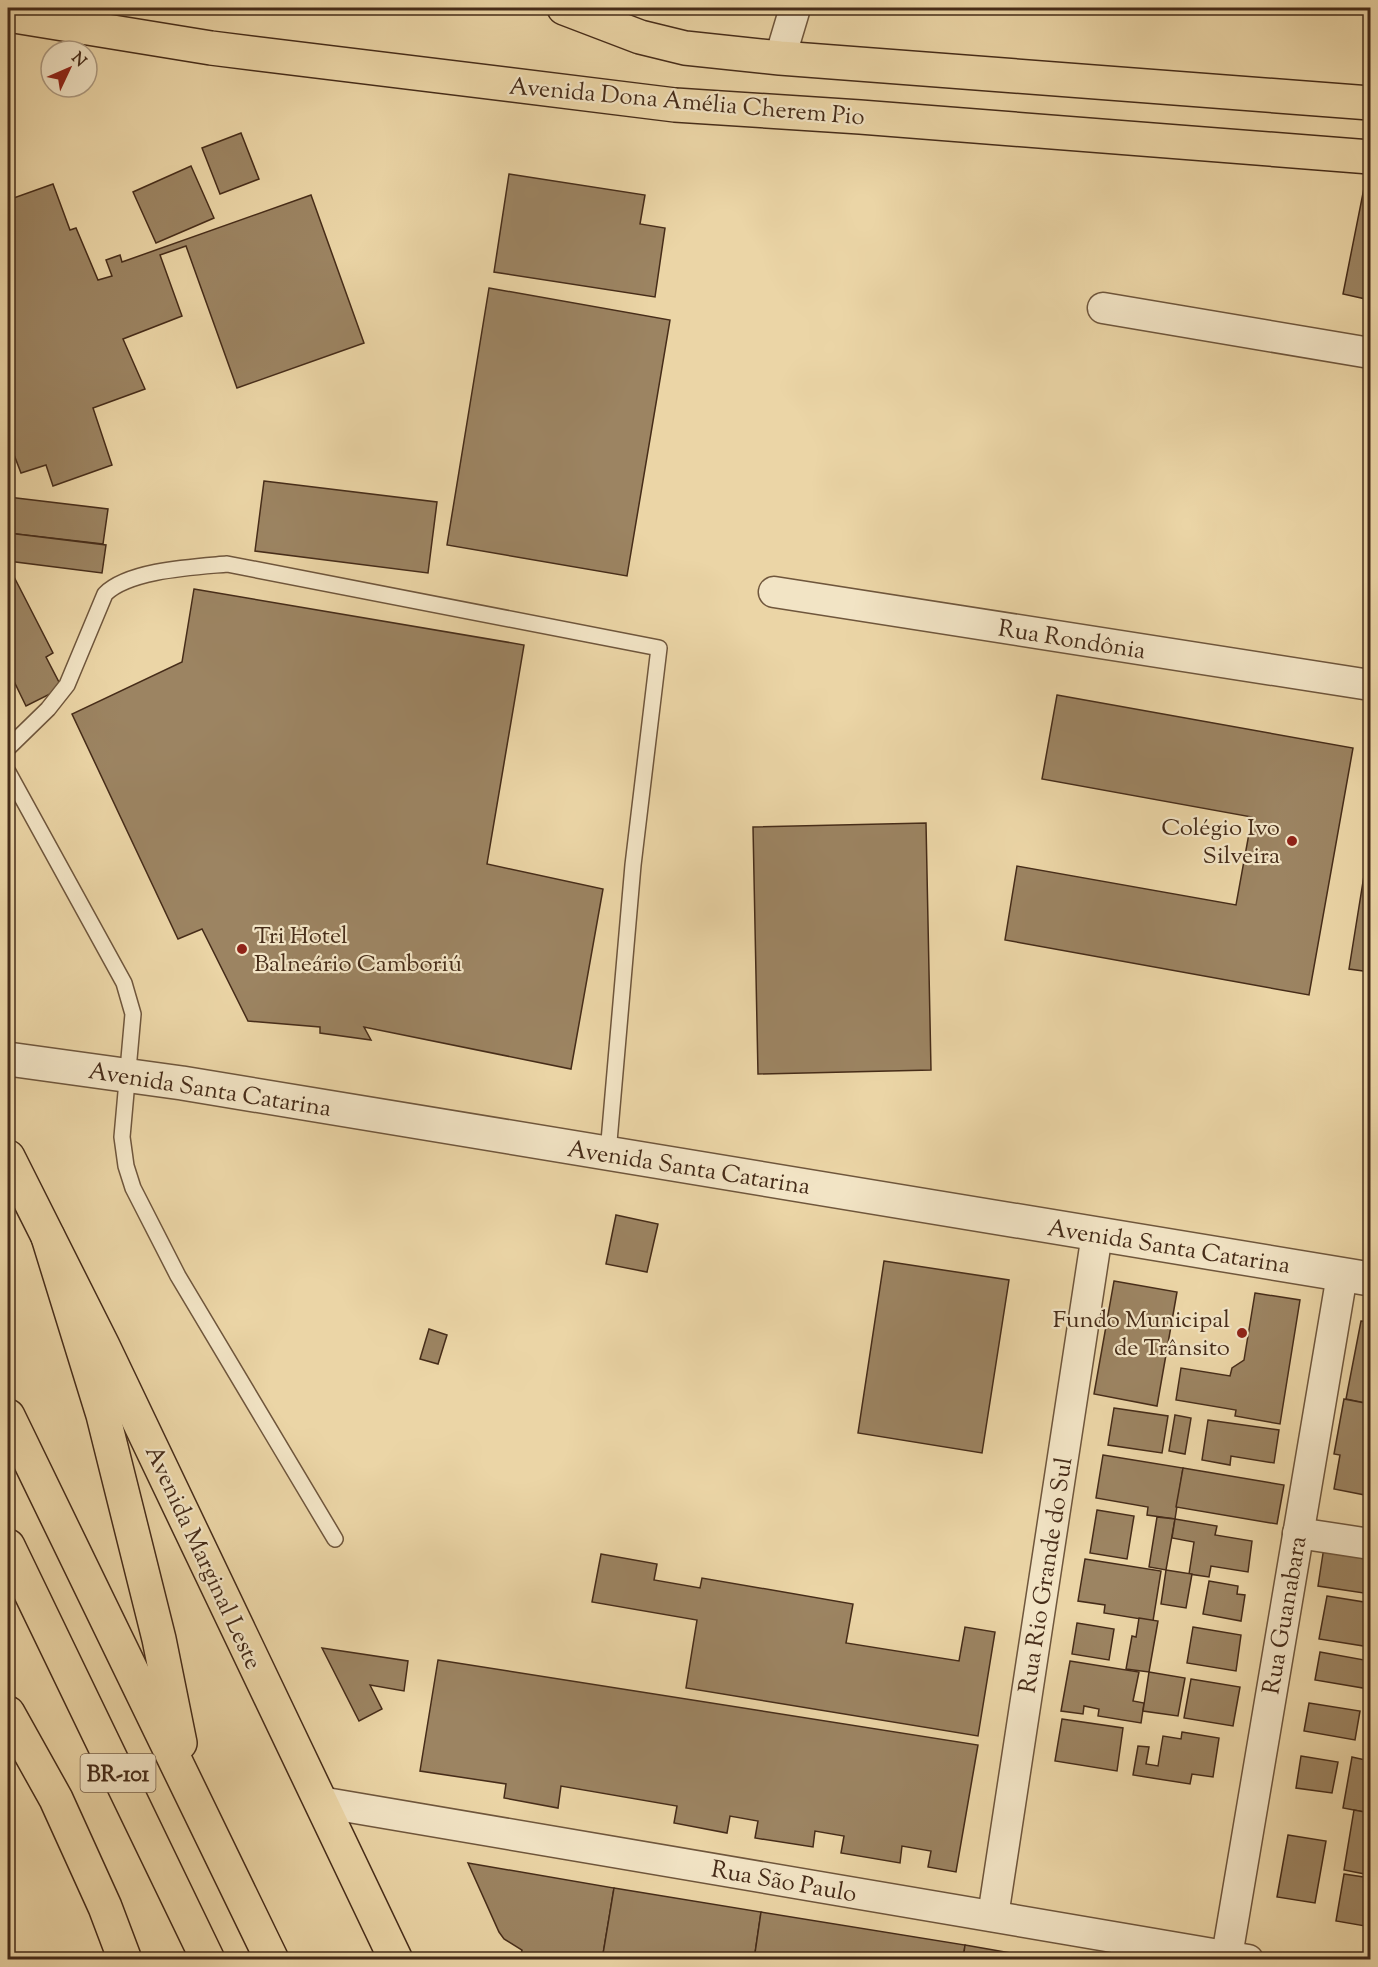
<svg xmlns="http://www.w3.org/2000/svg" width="1378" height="1967" font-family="'Sorts Mill Goudy',serif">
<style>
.building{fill:#9c8462;stroke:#462c19;stroke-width:1.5}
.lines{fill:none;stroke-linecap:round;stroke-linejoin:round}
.service-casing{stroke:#6f563c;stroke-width:18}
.minor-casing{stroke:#6f563c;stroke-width:33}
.tertiary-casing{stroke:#6f563c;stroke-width:36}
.primary-casing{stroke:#462c19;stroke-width:36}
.motorway-casing{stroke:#462c19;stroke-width:36}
.service{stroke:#f2e4c5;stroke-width:15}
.minor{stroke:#f2e4c5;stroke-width:30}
.tertiary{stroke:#f2e4c5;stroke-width:33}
.primary{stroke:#ebd5a6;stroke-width:33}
.motorway{stroke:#ebd5a6;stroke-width:33}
.poi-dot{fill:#8f2418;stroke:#f2e4c5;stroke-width:2}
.labels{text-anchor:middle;stroke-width:4.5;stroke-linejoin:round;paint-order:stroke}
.shield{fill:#f2e4c5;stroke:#7a634d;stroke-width:1.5}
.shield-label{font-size:22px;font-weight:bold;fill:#462c19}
.street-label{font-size:24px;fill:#462c19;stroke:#f2e4c5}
.poi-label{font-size:24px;fill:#462c19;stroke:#f2e4c5;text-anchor:end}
</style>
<rect width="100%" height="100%" fill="#ebd5a6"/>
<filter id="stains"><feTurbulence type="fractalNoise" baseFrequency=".00333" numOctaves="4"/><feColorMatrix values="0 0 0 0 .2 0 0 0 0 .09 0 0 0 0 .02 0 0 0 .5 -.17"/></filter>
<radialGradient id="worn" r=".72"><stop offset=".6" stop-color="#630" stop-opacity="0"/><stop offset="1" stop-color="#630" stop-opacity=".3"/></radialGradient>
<!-- building -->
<g class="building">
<polygon points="241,133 259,179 220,194 202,148"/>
<polygon points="191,166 214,218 156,243 133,192"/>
<polygon points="509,174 645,195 640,224 665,228 655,297 494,272"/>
<polygon points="53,184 70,230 76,228 98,280 112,276 106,260 120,255 122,262 311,195 364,343 237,388 186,246 160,255 182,316 123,339 145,389 93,408 112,465 53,486 46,465 21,473 8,439 8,200"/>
<polygon points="1364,188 1370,189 1370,300 1343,294"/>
<polygon points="489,288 670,320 627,576 447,545"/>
<polygon points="264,481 437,502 428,573 255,551"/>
<polygon points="8,497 108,509 103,544 8,533"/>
<polygon points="8,533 106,545 102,573 8,561"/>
<polygon points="10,569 53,653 46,657 62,688 26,706 8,669 8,571"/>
<polygon points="194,589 524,645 487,864 603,889 571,1069 364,1027 371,1040 320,1033 320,1027 248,1021 202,929 178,939 72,714 182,662"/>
<polygon points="1057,695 1353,748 1309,995 1005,940 1017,866 1236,905 1252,817 1042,779"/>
<polygon points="926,823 931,1070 758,1074 753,827"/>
<polygon points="1370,838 1370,972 1349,969"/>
<polygon points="616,1215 658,1224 647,1272 606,1264"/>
<polygon points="884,1261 1009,1280 982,1453 858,1433"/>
<polygon points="1114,1281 1177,1292 1157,1406 1094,1394"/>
<polygon points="1255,1293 1300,1300 1280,1424 1235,1416 1236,1410 1176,1400 1181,1368 1230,1376 1232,1368 1244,1360"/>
<polygon points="1361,1321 1370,1322 1370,1404 1346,1399"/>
<polygon points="429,1329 447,1335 438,1364 420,1359"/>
<polygon points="1344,1399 1370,1404 1370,1496 1334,1489 1340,1455 1334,1454"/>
<polygon points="1114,1408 1168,1416 1162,1453 1108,1445"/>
<polygon points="1175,1415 1191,1418 1185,1454 1169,1451"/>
<polygon points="1208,1420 1279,1430 1274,1463 1231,1456 1230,1465 1202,1460"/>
<polygon points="1103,1455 1183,1468 1175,1519 1147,1515 1148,1507 1096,1498"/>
<polygon points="1183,1468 1284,1485 1277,1524 1176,1507"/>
<polygon points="1097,1510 1134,1516 1127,1559 1090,1553"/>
<polygon points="1157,1517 1175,1519 1166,1570 1149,1567"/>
<polygon points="1175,1519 1217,1526 1215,1535 1252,1541 1248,1572 1211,1566 1209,1577 1189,1574 1194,1542 1172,1538"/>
<polygon points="1324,1547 1370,1554 1370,1594 1318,1586"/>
<polygon points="601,1554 657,1564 654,1580 700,1588 702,1578 853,1604 846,1643 959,1661 965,1627 995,1632 978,1736 686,1688 697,1620 592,1602"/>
<polygon points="1085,1559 1161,1571 1153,1621 1104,1613 1105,1605 1078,1601"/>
<polygon points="1166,1570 1192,1574 1186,1608 1161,1604"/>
<polygon points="1209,1581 1238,1586 1237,1594 1245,1595 1241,1621 1203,1614"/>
<polygon points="1327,1596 1370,1603 1370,1647 1319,1639"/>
<polygon points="1139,1618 1158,1621 1149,1672 1126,1669 1132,1636 1136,1637"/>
<polygon points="1077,1623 1114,1629 1109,1660 1072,1654"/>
<polygon points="1193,1627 1241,1635 1236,1671 1187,1663"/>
<polygon points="322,1648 408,1661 404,1691 370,1685 382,1709 359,1721"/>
<polygon points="1320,1652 1370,1661 1369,1689 1315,1680"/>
<polygon points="438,1660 978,1745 956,1872 928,1867 931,1851 902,1846 900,1863 841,1853 844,1836 815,1831 813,1847 755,1838 758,1821 730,1816 727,1833 674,1823 677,1806 561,1786 558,1808 504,1798 506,1784 420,1771"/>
<polygon points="1070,1661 1139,1672 1133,1701 1144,1703 1141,1723 1098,1716 1099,1709 1084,1706 1083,1714 1061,1711"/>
<polygon points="1149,1672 1185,1678 1178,1716 1143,1711"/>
<polygon points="1191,1679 1240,1687 1233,1726 1184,1718"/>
<polygon points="1309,1703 1360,1711 1355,1740 1304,1731"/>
<polygon points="1062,1719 1123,1728 1117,1771 1055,1761"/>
<polygon points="1182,1732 1219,1738 1213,1777 1192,1774 1190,1784 1133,1775 1138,1746 1149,1747 1146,1764 1158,1766 1163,1736 1181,1739"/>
<polygon points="1301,1756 1338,1762 1332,1793 1296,1788"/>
<polygon points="1352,1757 1370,1761 1370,1813 1343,1808"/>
<polygon points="1354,1810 1370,1813 1370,1875 1344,1870"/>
<polygon points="1288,1835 1326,1841 1315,1903 1277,1897"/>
<polygon points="468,1863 614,1888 602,1960 520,1960 522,1950 504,1939 499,1932"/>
<polygon points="1344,1874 1370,1878 1370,1894 1365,1926 1336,1921"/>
<polygon points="614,1888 761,1912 754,1960 602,1960"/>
<polygon points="761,1912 965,1945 963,1960 754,1960"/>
<polygon points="965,1945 1052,1960 963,1960"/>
</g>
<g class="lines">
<defs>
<g id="service">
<path d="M8 748 48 709 67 685 105 594C129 570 194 567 227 564L659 648 633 865 608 1153"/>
<polyline points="8,772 124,983 133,1014 122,1137 126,1166 133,1188 178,1276 335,1539"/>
</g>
<g id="minor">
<polyline points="780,58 795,8"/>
<polyline points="1103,308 1370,353"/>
<polyline points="774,592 1370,685"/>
<polyline points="1298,1533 1370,1544"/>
<polyline points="320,1802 1248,1960"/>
<polyline points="993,1916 1097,1234"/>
<polyline points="1227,1956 1342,1275"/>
</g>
<polyline id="tertiary" points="8,1059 182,1083 1370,1279"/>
<g id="primary">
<polyline points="564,8 640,37 685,48 780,58 1370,103"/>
<polyline points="8,15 211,48 675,105 860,117 1370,157"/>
<polyline points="8,1157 103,1346 396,1960"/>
<polyline points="8,1713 56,1799 105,1907 125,1960"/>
</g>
<g id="motorway">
<polyline points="48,1237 103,1415 159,1639 180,1743"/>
<polyline points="8,1416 272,1960"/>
<polyline points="8,1546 208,1960"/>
</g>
</defs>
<!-- service casing -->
<use href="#service" class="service-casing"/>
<!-- minor casing -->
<use href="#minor" class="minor-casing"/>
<!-- tertiary casing -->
<use href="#tertiary" class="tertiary-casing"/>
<!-- primary casing -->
<use href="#primary" class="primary-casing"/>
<!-- motorway casing -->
<use href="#motorway" class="motorway-casing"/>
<!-- service -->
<use href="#service" class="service"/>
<!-- minor -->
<use href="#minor" class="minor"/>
<!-- tertiary -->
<use href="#tertiary" class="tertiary"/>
<!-- primary -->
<use href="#primary" class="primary"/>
<!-- motorway -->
<use href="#motorway" class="motorway"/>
</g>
<!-- markers -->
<g class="poi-dot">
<circle cx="1292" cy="841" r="6"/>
<circle cx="242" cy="949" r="6"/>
<circle cx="1242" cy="1333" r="6"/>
</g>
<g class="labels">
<!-- shield labels -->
<rect class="shield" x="80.5" y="1754" width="75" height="38" rx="4.5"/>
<g class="shield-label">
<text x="118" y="1781">BR-101</text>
</g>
<!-- street labels -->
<g class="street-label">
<text transform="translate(687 101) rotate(5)" y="8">Avenida Dona Amélia Cherem Pio</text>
<text transform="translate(1072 639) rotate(9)" y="8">Rua Rondônia</text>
<text transform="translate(210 1089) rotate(9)" y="8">Avenida Santa Catarina</text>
<text transform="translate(689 1167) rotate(9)" y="8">Avenida Santa Catarina</text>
<text transform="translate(1169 1246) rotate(9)" y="8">Avenida Santa Catarina</text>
<text transform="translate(204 1557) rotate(65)" y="8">Avenida Marginal Leste</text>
<text transform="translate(1045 1575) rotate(-81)" y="8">Rua Rio Grande do Sul</text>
<text transform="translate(1284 1615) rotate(-80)" y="8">Rua Guanabara</text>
<text transform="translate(784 1881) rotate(10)" y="8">Rua São Paulo</text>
</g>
<!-- poi labels -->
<g class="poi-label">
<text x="1280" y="835">Colégio Ivo<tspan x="1280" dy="28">Silveira</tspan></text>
<text x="254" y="943" text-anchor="start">Tri Hotel<tspan x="254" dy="28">Balneário Camboriú</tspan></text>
<text x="1230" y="1327">Fundo Municipal<tspan x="1230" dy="28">de Trânsito</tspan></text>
</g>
</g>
<!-- margin -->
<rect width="1378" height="1967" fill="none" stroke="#ebd5a6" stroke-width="30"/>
<rect x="9" y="9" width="1360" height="1949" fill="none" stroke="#462c19" stroke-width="3"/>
<rect x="15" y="15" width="1348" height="1937" fill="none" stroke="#462c19" stroke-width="1.5"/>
<!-- north arrow -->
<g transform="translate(69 69) rotate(46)"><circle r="28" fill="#f2e4c5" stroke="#ad9a80" stroke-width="1.5"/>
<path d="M0-4.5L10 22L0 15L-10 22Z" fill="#8f2418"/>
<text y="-9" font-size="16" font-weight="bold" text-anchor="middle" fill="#462c19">N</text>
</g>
<rect width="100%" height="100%" filter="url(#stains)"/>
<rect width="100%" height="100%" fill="url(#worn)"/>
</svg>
